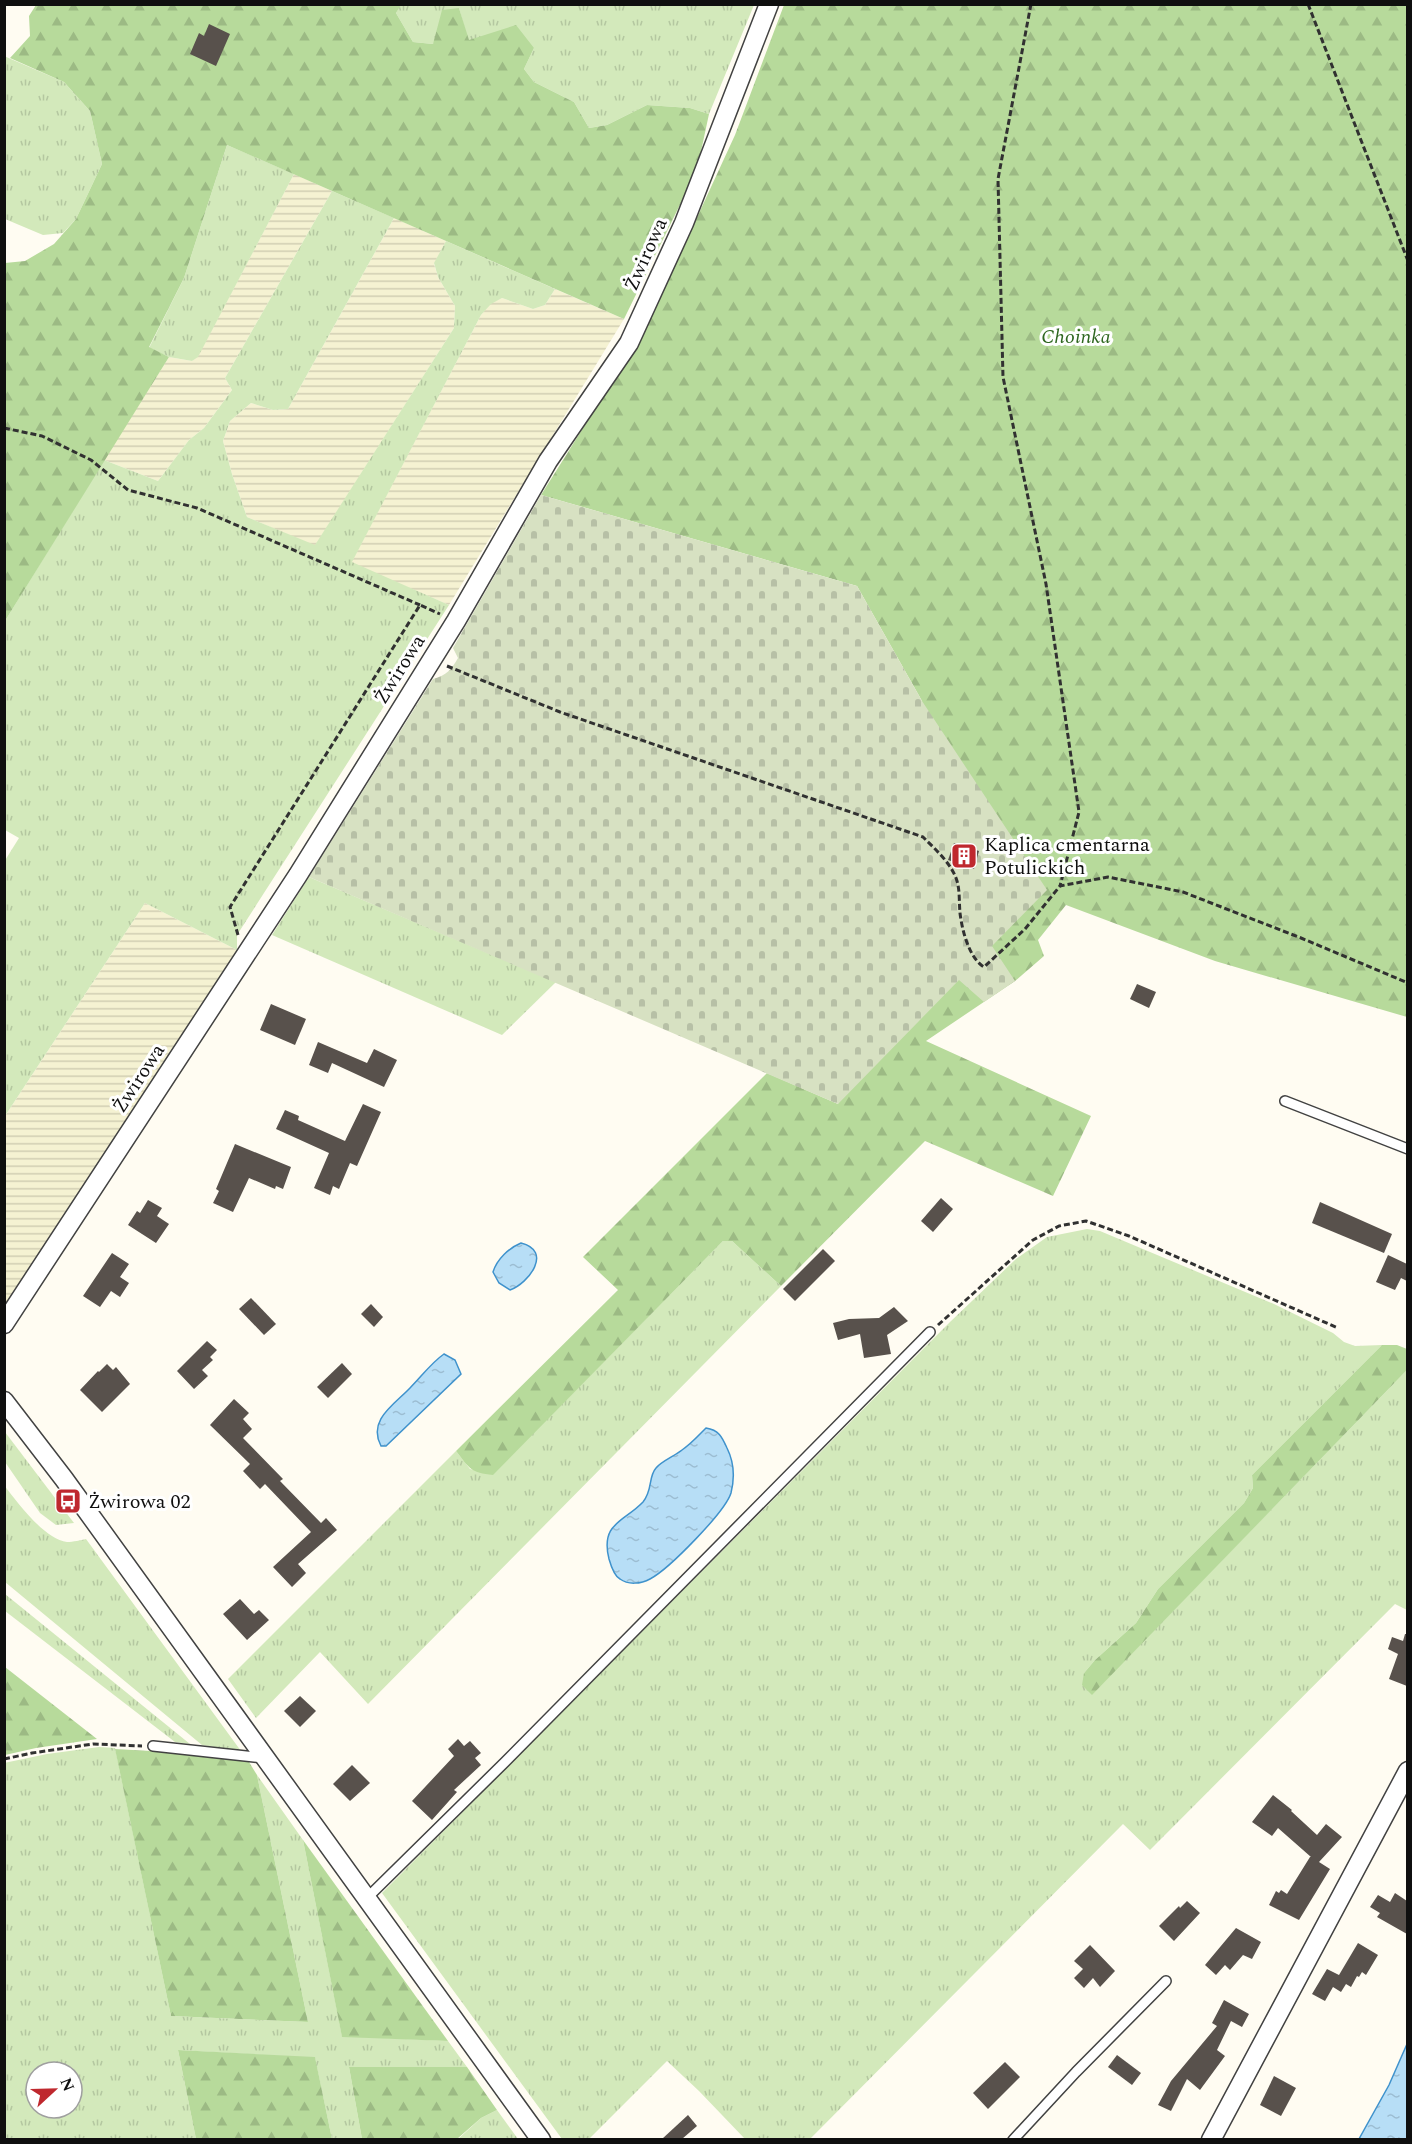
<svg xmlns="http://www.w3.org/2000/svg" width="1412" height="2144" font-family="Spectral,serif">
<style>
.farmland{fill:url(#farmland-rules)}
.grass{fill:url(#grass-tufts);fill-rule:evenodd}
.forest{fill:url(#forest-firs)}
.cemetery{fill:url(#cemetery-stones)}
.water{fill:url(#water-ripples);stroke:#3f92cc;stroke-width:1.5}
.building{fill:#58514c}
.lines{fill:none;stroke-linecap:round;stroke-linejoin:round}
.lane-casing{stroke:#424242;stroke-width:12}
.street-casing{stroke:#424242;stroke-width:21}
.path{stroke:#313131;stroke-width:3;stroke-dasharray:6 3;stroke-linecap:butt}
.lane{stroke:#fff;stroke-width:9}
.street{stroke:#fff;stroke-width:18}
.labels{text-anchor:middle;stroke-width:6;stroke-linejoin:round;paint-order:stroke}
.street-label{font-size:20px;fill:#0f0f0f;stroke:#fff}
.park-label{font-size:20px;font-style:italic;fill:#2e671f;stroke:#fff}
.poi-label{font-size:20px;fill:#0f0f0f;stroke:#fff;text-anchor:start}
</style>
<defs>
<pattern id="farmland-rules" width="6" height="5" patternUnits="userSpaceOnUse" patternTransform="scale(1.5)"><rect width="6" height="5" fill="#f5f2d2"/><path d="M0 2.5h6" fill="none" stroke="#d1ceb3"/></pattern>
<pattern id="grass-tufts" width="24" height="20" patternUnits="userSpaceOnUse" patternTransform="scale(1.5)"><rect width="24" height="20" fill="#d3e9bb"/><path d="M3 7l-1-3M5 7V3M7 7l1-3M15 17l-1-3M17 17v-4M19 17l1-3" fill="none" stroke="#b4c7a0"/></pattern>
<pattern id="forest-firs" width="22" height="20" patternUnits="userSpaceOnUse" patternTransform="scale(1.5)"><rect width="22" height="20" fill="#b7da9b"/><path d="M5 1l3.5 6h-7zM16 11l3.5 6h-7z" fill="#9cba84"/></pattern>
<pattern id="cemetery-stones" width="16" height="16" patternUnits="userSpaceOnUse" patternTransform="scale(1.5)"><rect width="16" height="16" fill="#d7e1c2"/><path d="M2 7V4a2 2 0 0 1 4 0v3zM10 15v-3a2 2 0 0 1 4 0v3z" fill="#b7c0a6"/></pattern>
<pattern id="water-ripples" width="26" height="14" patternUnits="userSpaceOnUse" patternTransform="scale(1.5)"><rect width="26" height="14" fill="#b7def6"/><path d="M2 4q2-2 4 0t4 0M15 11q2-2 4 0t4 0" fill="none" stroke="#9cbdd2"/></pattern>
</defs>
<rect width="100%" height="100%" fill="#fffcf2"/>
<!-- farmland -->
<g class="farmland">
<polygon points="294,174 332,191 225,378 232,390 204,428 189,440 158,481 104,460 169,357 192,361 198,356"/>
<polygon points="394,218 446,241 434,264 438,277 455,306 454,328 315,546 247,517 232,474 223,441 230,421 251,403 273,410 288,409"/>
<polygon points="555,289 624,319 449,605 351,563 481,315 491,303 502,298 533,309 545,305"/>
<polygon points="145,903 237,950 5,1308 5,1116"/>
</g>
<!-- grass -->
<g class="grass">
<polygon points="401,4 754,5 709,114 690,108 647,105 607,125 589,128 574,102 534,82 524,69 534,48 468,40 459,8 433,44 413,42 396,13"/>
<polygon points="4,56 64,82 90,111 102,164 76,219 63,233 43,235 5,219"/>
<polygon points="227,145 294,174 198,357 192,361 169,357 149,348 184,278"/>
<polygon points="332,191 394,218 288,409 273,410 251,403 230,421 223,441 232,474 247,517 315,545 454,328 455,306 438,277 434,263 446,241 555,289 545,305 533,309 502,298 491,304 481,315 352,562 449,605 237,935 237,950 145,903 5,1116 4,862 19,838 5,830 5,621 104,460 158,481 189,440 204,428 232,390 225,378"/>
<polygon points="309,877 556,982 502,1035 272,935"/>
<polygon points="1087,1229 1100,1231 1274,1304 1333,1333 1344,1342 1355,1346 1382,1345 1252,1475 1253,1488 1244,1503 1158,1589 1136,1623 1095,1660 1084,1673 1092,1694 1407,1370 1407,1610 1395,1604 1150,1850 1123,1824 810,2139 745,2139 699,2091 667,2061 589,2139 562,2139 382,1893 950,1322 1016,1259 1047,1237"/>
<polygon points="723,1241 732,1241 781,1286 368,1704 320,1652 256,1718 228,1679 456,1451 470,1469 493,1474"/>
<polygon points="5,1432 74,1523 56,1525 40,1513 5,1462"/>
<path d="M4 1485C17 1502 44 1539 67 1542 73 1542 81 1540 86 1539L241 1751 202 1745 5 1582Z"/>
<polygon points="4,1594 5,1594 190,1744 175,1742 5,1611"/>
<path d="M99 1747 115 1748 171 2016 308 2022 257 1775 303 1840 342 2036 448 2041 467 2067H349L362 2139H332L315 2058 178 2050 196 2139H5L4 1763 47 1754ZM36 2072H72V2108H36Z"/>
<polygon points="497,2110 518,2139 457,2140 481,2118"/>
</g>
<!-- forest -->
<g class="forest">
<polygon points="36,5 401,5 396,13 413,42 433,44 442,10 459,8 469,40 516,25 534,48 524,69 534,82 574,102 589,128 607,125 647,105 690,108 709,114 697,170 624,319 227,145 184,278 149,347 169,357 5,621 5,263 25,261 54,244 76,219 102,164 90,111 64,82 10,58 30,36 29,16"/>
<path d="M784 5H1407V1017L1215 961 1066 905 1038 940 1044 956 1015 981 926 1041 1091 1116 1053 1196 925 1141 781 1286 732 1241H723L493 1475C471 1473 469 1468 456 1451L618 1290 583 1257 767 1073 838 1104 922 701 857 586 541 495 647 326 735 135Z"/>
<polygon points="1382,1345 1397,1345 1407,1349 1407,1370 1092,1695 1082,1685 1084,1673 1095,1660 1136,1623 1158,1589 1244,1503 1253,1488 1252,1475"/>
<polygon points="5,1667 97,1739 36,1748 5,1755"/>
<polygon points="115,1749 186,1753 249,1762 257,1775 308,2022 171,2016"/>
<polygon points="303,1840 448,2041 342,2037"/>
<polygon points="178,2050 315,2057 332,2139 196,2139"/>
<polygon points="349,2067 467,2067 497,2110 481,2118 457,2139 362,2139"/>
</g>
<!-- cemetery -->
<path class="cemetery" d="M541 495 857 586 922 701 1047 890 992 946 1015 981 984 1002 959 980 838 1104 309 877 433 679C447 675 451 670 458 658L453 648Z"/>
<!-- water -->
<g class="water">
<path d="M521 1243C553 1251 529 1283 510 1290L499 1283 493 1272C497 1259 509 1248 521 1243Z"/>
<path d="M444 1354 455 1360 461 1374 386 1446H381C367 1420 395 1404 410 1388 422 1376 431 1363 444 1354Z"/>
<path d="M706 1428C719 1430 722 1437 727 1448 734 1462 735 1477 731 1493 725 1512 669 1569 650 1579 641 1584 628 1585 620 1579 614 1576 611 1566 609 1559 600 1523 624 1522 643 1502 653 1490 648 1477 656 1468 660 1462 676 1455 682 1450 691 1444 698 1436 706 1428Z"/>
<polygon points="1407,2044 1407,2139 1359,2139 1389,2085"/>
</g>
<!-- building -->
<g class="building">
<polygon points="209,24 230,34 216,66 190,54 199,33 204,36"/>
<polygon points="954,843 979,851 974,869 948,860"/>
<polygon points="1137,984 1156,992 1149,1008 1130,999"/>
<polygon points="271,1004 306,1019 295,1045 260,1030"/>
<polygon points="318,1042 367,1063 374,1049 397,1060 384,1087 332,1063 328,1073 309,1065"/>
<polygon points="363,1104 381,1112 357,1166 350,1163 339,1189 333,1186 330,1195 314,1188 329,1153 276,1129 285,1110 299,1116 298,1120 345,1141"/>
<polygon points="235,1144 291,1167 283,1189 276,1186 275,1189 249,1178 233,1212 213,1203 219,1191 216,1189"/>
<polygon points="941,1198 953,1209 933,1232 921,1221"/>
<polygon points="148,1200 162,1208 157,1216 169,1224 156,1243 128,1225 137,1211 140,1213"/>
<polygon points="1320,1202 1392,1234 1384,1253 1312,1223"/>
<polygon points="823,1249 835,1261 795,1301 783,1289"/>
<polygon points="112,1253 129,1264 120,1277 129,1283 120,1297 111,1291 100,1307 83,1296"/>
<polygon points="1388,1255 1407,1264 1407,1281 1401,1278 1395,1290 1376,1282"/>
<polygon points="251,1298 276,1324 264,1335 239,1309"/>
<polygon points="371,1304 383,1317 374,1327 361,1314"/>
<polygon points="894,1307 908,1321 887,1335 891,1354 864,1358 860,1334 838,1340 833,1323 849,1319 879,1318"/>
<polygon points="207,1341 217,1350 210,1357 213,1360 202,1370 208,1376 194,1389 177,1371"/>
<polygon points="342,1363 352,1374 328,1398 317,1387"/>
<polygon points="107,1364 113,1370 116,1367 130,1384 102,1412 80,1390 98,1371 99,1372"/>
<polygon points="234,1399 249,1413 243,1419 252,1429 243,1438 283,1479 280,1481 321,1523 326,1518 337,1530 298,1564 306,1573 292,1587 273,1567 311,1532 265,1484 260,1489 243,1471 250,1464 210,1425"/>
<polygon points="240,1599 254,1614 259,1610 269,1620 247,1640 223,1614"/>
<polygon points="1405,1634 1407,1634 1407,1686 1389,1679 1398,1654 1388,1649 1392,1637 1403,1641"/>
<polygon points="300,1696 316,1711 300,1727 284,1711"/>
<polygon points="458,1739 464,1746 470,1741 481,1753 475,1758 481,1765 454,1790 457,1792 432,1820 412,1801 454,1756 448,1749"/>
<polygon points="352,1765 370,1783 350,1801 333,1784"/>
<polygon points="1273,1795 1292,1810 1291,1811 1317,1835 1326,1824 1342,1837 1319,1862 1330,1869 1299,1920 1269,1905 1276,1891 1279,1893 1281,1890 1287,1894 1310,1857 1311,1857 1278,1828 1272,1836 1252,1822"/>
<polygon points="1395,1893 1407,1901 1407,1934 1377,1917 1380,1913 1370,1907 1378,1895 1390,1902"/>
<polygon points="1187,1901 1200,1913 1174,1941 1159,1926 1179,1906 1180,1908"/>
<polygon points="1236,1928 1261,1942 1252,1959 1243,1955 1230,1970 1225,1965 1216,1975 1205,1965"/>
<polygon points="1358,1943 1378,1955 1366,1975 1362,1972 1359,1977 1357,1976 1351,1987 1346,1984 1341,1992 1333,1987 1325,2001 1312,1994 1327,1969 1339,1975"/>
<polygon points="1090,1945 1115,1971 1100,1987 1093,1978 1084,1988 1074,1978 1083,1969 1074,1961"/>
<polygon points="1224,2000 1249,2014 1242,2027 1231,2021 1217,2050 1225,2056 1200,2090 1187,2079 1171,2111 1158,2105 1171,2081 1217,2026 1212,2023"/>
<polygon points="1117,2055 1141,2073 1132,2085 1108,2067"/>
<polygon points="1005,2062 1020,2077 988,2109 973,2093"/>
<polygon points="1274,2076 1296,2088 1281,2116 1260,2105"/>
<polygon points="688,2115 697,2126 682,2139 662,2139"/>
</g>
<g class="lines">
<defs>
<g id="lane">
<polyline points="1285,1101 1408,1149"/>
<polyline points="153,1746 264,1758"/>
<polyline points="367,1898 505,1762 930,1332"/>
<polyline points="1013,2140 1076,2072 1166,1981"/>
</g>
<g id="street">
<polyline points="4,1324 298,875 456,621 548,461 629,343 684,223 769,4"/>
<polyline points="4,1401 64,1479 541,2140"/>
<polyline points="1211,2140 1408,1771"/>
</g>
</defs>
<!-- lane casing -->
<use href="#lane" class="lane-casing"/>
<!-- street casing -->
<use href="#street" class="street-casing"/>
<!-- path -->
<g class="path">
<polyline points="1031,4 998,179 1003,377 1046,584 1079,812 1060,886"/>
<polyline points="1308,4 1408,261"/>
<polyline points="4,428 42,436 91,460 128,490 197,508 420,605"/>
<path d="M447 666 560 712 923 837C935 849 952 864 957 881 960 891 959 903 960 913 962 930 969 958 984 967L1025 929 1060 886 1108 877 1183 892 1301 938 1408 983"/>
<polyline points="238,935 230,907 420,605 440,614"/>
<polyline points="938,1325 1033,1240 1059,1226 1086,1221 1129,1236 1338,1328"/>
<polyline points="4,1759 32,1753 93,1744 142,1746"/>
</g>
<!-- lane -->
<use href="#lane" class="lane"/>
<!-- street -->
<use href="#street" class="street"/>
</g>
<!-- icons -->
<defs>
<symbol id="building-square" viewBox="-11 -11 22 22"><rect x="-9" y="-9" width="18" height="18" rx="4" fill="#bf282e" stroke="#fff"/><path d="M-4-6H4V6H1V3H-1V6H-4ZM-2.5-4.3h1.7v1.8h-1.7ZM.8-4.3h1.7v1.8H.8ZM-2.5-1h1.7V.8h-1.7ZM.8-1h1.7V.8H.8Z" fill="#fff"/></symbol>
<symbol id="bus-square" viewBox="-11 -11 22 22"><rect x="-9" y="-9" width="18" height="18" rx="4" fill="#bf282e" stroke="#fff"/><path d="M-5-6H5V4H4V6H2V4H-2V6H-4V4H-5ZM-3.5-4V0h7V-4ZM-3.5 1.2v1.5H-2V1.2ZM2 1.2v1.5H3.5V1.2Z" fill="#fff"/></symbol>
</defs>
<g fill-rule="evenodd">
<use href="#building-square" x="949" y="841" width="30" height="30"/>
<use href="#bus-square" x="53" y="1486" width="30" height="30"/>
</g>
<g class="labels">
<!-- street labels -->
<g class="street-label">
<text transform="translate(645 254) rotate(-66)" y="7">Żwirowa</text>
<text transform="translate(399 669) rotate(-58)" y="7">Żwirowa</text>
<text transform="translate(138 1078) rotate(-57)" y="7">Żwirowa</text>
</g>
<!-- park labels -->
<g class="park-label">
<text x="1076" y="343">Choinka</text>
</g>
<!-- poi labels -->
<g class="poi-label">
<text x="984" y="851">Kaplica cmentarna<tspan x="984" dy="23">Potulickich</tspan></text>
<text x="88" y="1508">Żwirowa 02</text>
</g>
</g>
<!-- border -->
<rect width="1412" height="2144" fill="none" stroke="#0f0f0f" stroke-width="12"/>
<!-- north arrow -->
<g transform="translate(54 2090) rotate(68)"><circle r="28" fill="#ffffff" stroke="#9f9f9f" stroke-width="1.5"/>
<path d="M0-4.5L10 22L0 15L-10 22Z" fill="#bf282e"/>
<text y="-9" font-size="16" font-weight="bold" text-anchor="middle" fill="#0f0f0f">N</text>
</g>
</svg>
